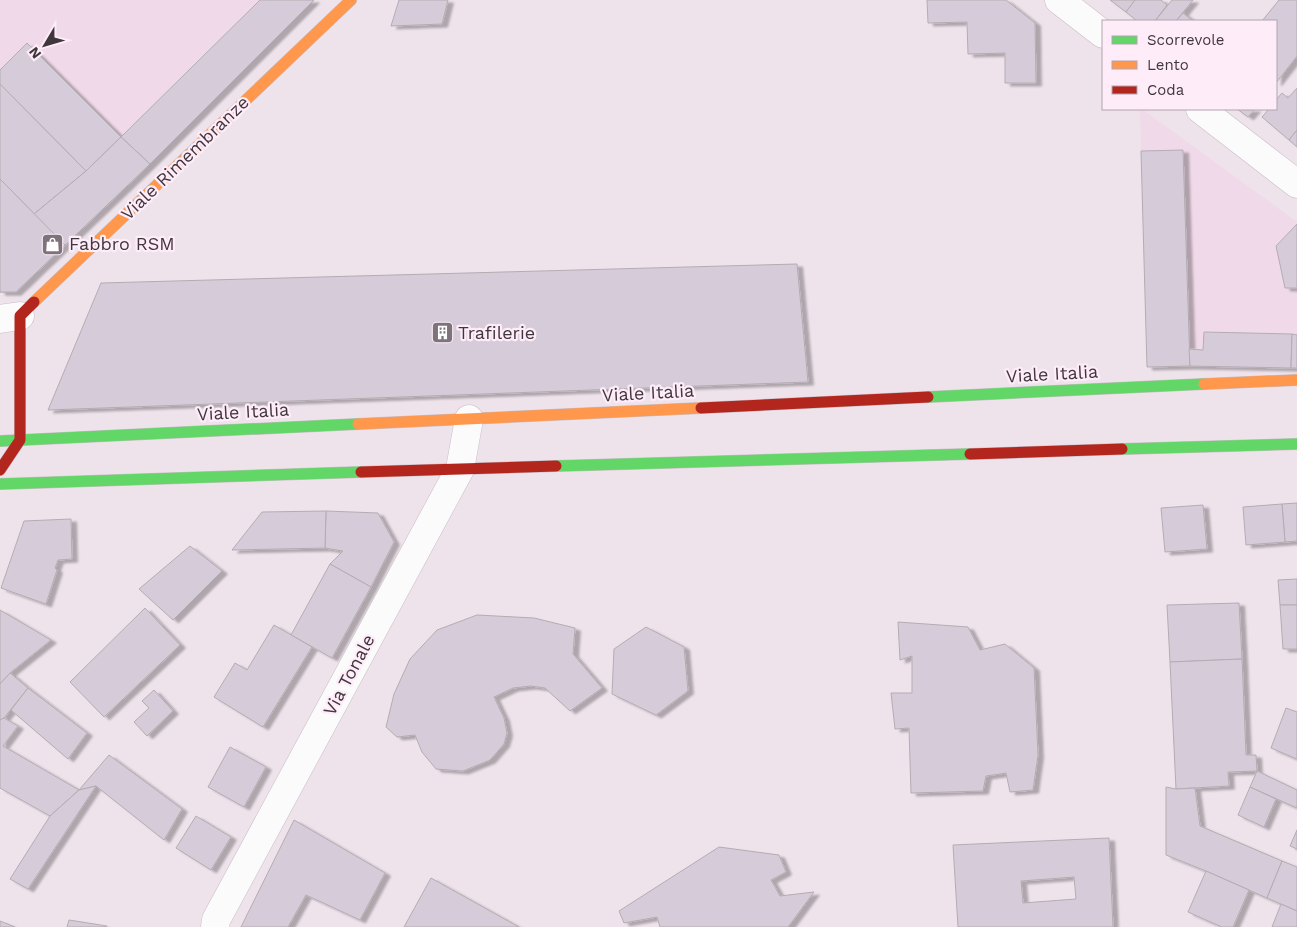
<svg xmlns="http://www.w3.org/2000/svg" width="1297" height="927" font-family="'Work Sans',sans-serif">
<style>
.built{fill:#f0dae9}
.building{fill:#d6ccd9;stroke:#b4acb3;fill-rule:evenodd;filter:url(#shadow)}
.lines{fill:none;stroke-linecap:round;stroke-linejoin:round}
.street-casing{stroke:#c8bec5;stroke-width:29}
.fast-casing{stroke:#c8bec5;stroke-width:12}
.slow-casing{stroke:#c8bec5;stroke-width:12}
.jam-casing{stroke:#c8bec5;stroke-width:12}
.street{stroke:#fcfbfc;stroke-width:28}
.fast{stroke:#63d668;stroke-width:11}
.slow{stroke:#ff974d;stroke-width:11}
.jam{stroke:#b3261e;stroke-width:11}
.labels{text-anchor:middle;stroke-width:4.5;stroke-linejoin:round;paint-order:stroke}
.street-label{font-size:18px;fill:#40373d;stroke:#feecf9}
.poi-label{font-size:18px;fill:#40373d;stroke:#feecf9;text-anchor:start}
</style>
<defs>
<filter id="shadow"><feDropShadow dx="5.5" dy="3" stdDeviation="1" flood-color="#0004"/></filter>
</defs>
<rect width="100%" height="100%" fill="#eee2eb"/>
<!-- built -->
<g class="built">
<polygon points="0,0 314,0 150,164 16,292 0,292"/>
<polygon points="1140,109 1142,109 1297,222 1297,368 1190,366 1147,367"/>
</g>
<!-- building -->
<g class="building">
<polygon points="260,0 314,0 150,164 121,137"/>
<polygon points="399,0 448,0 442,24 391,26"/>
<polygon points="927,0 1006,0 1035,23 1036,83 1005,83 1005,53 968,54 967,22 928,23"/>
<polygon points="1110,0 1135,0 1126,12"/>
<polygon points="1135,0 1161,0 1167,5 1155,21 1137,21 1126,12"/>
<polygon points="1172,0 1193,0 1176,21 1155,21"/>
<polygon points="1279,0 1297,0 1297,56 1276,83 1276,21 1262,21"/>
<polygon points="1183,13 1193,21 1176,21"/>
<polygon points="27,43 121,137 86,171 0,84 0,70"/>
<polygon points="0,84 86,171 34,214 0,179"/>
<polygon points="1297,88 1297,130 1289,140 1262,117 1269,109 1276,109 1276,100 1282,93 1288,98"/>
<polygon points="1237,109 1255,109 1248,117"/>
<polygon points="1297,130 1297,147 1289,140"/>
<polygon points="121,137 150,164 16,292 0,292 0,179 34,214 86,171"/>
<polygon points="1183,150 1190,366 1147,367 1141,151"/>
<polygon points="0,179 65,245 16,292 0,292"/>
<polygon points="1297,224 1297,288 1285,288 1276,246"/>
<polygon points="797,264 808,382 48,410 101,283"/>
<polygon points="1204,332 1292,334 1291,368 1190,366 1189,349 1203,350"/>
<polygon points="1292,334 1297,335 1297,368 1291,368"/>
<polygon points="1297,503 1297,541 1285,542 1282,504"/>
<polygon points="1282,504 1285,542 1246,545 1243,507"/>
<polygon points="1203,505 1207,549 1165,552 1161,508"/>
<polygon points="326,511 378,513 394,542 371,587 330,564 343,551 325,548"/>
<polygon points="326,511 325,548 232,550 262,512"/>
<polygon points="71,519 72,559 58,560 55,568 57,570 46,604 1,588 24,521"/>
<polygon points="190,546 222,571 173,620 139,589"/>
<polygon points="330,564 371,587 332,658 291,635"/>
<polygon points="1297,579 1297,605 1280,605 1278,580"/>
<polygon points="1239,603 1242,659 1170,662 1167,605"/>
<polygon points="1280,605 1297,605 1297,649 1283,649"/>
<polygon points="145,608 180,645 104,717 70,682"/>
<polygon points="0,610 51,640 10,673 0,684"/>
<polygon points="477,615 534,618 575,628 573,654 602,688 570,711 545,688 531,686 513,688 494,697 504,718 507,733 504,744 490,760 463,771 436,769 422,752 415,735 397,737 386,727 394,694 410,659 437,630"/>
<polygon points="898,622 968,627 980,650 1005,644 1034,668 1038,755 1033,790 1010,792 1006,773 986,776 983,791 911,793 909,728 895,729 891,693 912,693 912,656 900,660"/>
<polygon points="274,625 312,647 263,727 214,697 235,663 247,670"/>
<polygon points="646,627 684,647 688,691 656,715 612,694 614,649"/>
<polygon points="1242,659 1246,755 1256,755 1257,771 1228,772 1229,786 1176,789 1170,662"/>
<polygon points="10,673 28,688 4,718 0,720 0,684"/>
<polygon points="28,688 87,733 68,759 11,710"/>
<polygon points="154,690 173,711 147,736 134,722 149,708 142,701"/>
<polygon points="1286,708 1297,712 1297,759 1271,748"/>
<polygon points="4,718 18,726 3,746 79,790 50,816 0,788 0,720"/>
<polygon points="230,747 266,767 244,807 208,787"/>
<polygon points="109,755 182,809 164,840 96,786 79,790"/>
<polygon points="1257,771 1297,790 1297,808 1250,787"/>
<polygon points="96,786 28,889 10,879 50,816 79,790"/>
<polygon points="1166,787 1176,789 1195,788 1200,826 1282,861 1267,898 1206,871 1166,855"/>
<polygon points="1250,787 1276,799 1264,827 1238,815"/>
<polygon points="196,816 231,837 211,870 176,848"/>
<polygon points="294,820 385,873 360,920 306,895 288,927 241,927"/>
<polygon points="1297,830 1297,849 1290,846"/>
<path d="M1109 838 1113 927H958L953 845ZM1074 877 1076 899 1023 903 1021 881Z"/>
<polygon points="719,847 779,855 786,872 771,880 780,896 814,892 788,927 660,927 657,917 624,923 619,911"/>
<polygon points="1282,861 1297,867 1297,911 1267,898"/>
<polygon points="1206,871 1249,890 1233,927 1222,927 1188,912"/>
<polygon points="431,878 519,927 404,927"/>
<polygon points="1281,904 1297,911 1297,927 1272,927"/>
<polygon points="69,920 107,926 107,927 67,927"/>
<polygon points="0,921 15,927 0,927"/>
</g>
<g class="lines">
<defs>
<g id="street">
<polyline points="1059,0 1103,34"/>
<polyline points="1200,109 1297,184"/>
<polyline points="0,319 20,316"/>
<polyline points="215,927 216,920 460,469 469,419"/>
</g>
<g id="fast">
<polyline points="928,397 1204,384"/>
<polyline points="0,441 358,424"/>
<polyline points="1122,449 1297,444"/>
<polyline points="556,466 970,454"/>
<polyline points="0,484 361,472"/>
</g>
<g id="slow">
<polyline points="34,302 351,0"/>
<polyline points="1204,384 1297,380"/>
<polyline points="358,424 701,408"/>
</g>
<g id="jam">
<polyline points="701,408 928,397"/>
<polyline points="970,454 1122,449"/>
<polyline points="0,470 20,440 20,316 34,302"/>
<polyline points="361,472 556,466"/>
</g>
</defs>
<!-- street casing -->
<use href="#street" class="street-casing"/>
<!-- fast casing -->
<use href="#fast" class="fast-casing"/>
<!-- slow casing -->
<use href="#slow" class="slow-casing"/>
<!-- jam casing -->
<use href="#jam" class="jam-casing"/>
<!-- street -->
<use href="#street" class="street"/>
<!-- fast -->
<use href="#fast" class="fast"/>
<!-- slow -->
<use href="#slow" class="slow"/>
<!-- jam -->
<use href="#jam" class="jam"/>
</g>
<!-- icons -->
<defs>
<symbol id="shop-square" viewBox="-11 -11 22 22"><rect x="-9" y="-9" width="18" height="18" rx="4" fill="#7d737a" stroke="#feecf9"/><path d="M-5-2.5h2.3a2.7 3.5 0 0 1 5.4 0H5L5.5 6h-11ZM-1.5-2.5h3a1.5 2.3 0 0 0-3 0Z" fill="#fff"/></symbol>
<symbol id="building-square" viewBox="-11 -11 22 22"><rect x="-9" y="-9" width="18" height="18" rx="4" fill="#7d737a" stroke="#feecf9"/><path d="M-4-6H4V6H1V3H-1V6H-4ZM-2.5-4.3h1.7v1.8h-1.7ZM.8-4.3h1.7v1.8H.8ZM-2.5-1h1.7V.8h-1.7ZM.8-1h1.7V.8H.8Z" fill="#fff"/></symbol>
</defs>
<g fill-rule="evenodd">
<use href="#shop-square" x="40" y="232" width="25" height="25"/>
<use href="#building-square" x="430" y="320" width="25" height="25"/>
</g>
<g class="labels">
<!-- street labels -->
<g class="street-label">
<text transform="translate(185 158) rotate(-44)" y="6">Viale Rimembranze</text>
<text transform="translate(1052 374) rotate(-3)" y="6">Viale Italia</text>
<text transform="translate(648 393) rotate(-3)" y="6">Viale Italia</text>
<text transform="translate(243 412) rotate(-3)" y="6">Viale Italia</text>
<text transform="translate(349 675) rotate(-62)" y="6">Via Tonale</text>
</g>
<!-- poi labels -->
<g class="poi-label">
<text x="69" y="250">Fabbro RSM</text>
<text x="458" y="339">Trafilerie</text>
</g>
</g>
<!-- legend -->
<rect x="1102" y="20" width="175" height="90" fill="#feecf9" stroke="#b2a4ae"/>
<rect x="1112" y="36" width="25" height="8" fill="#63d668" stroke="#b2a4ae"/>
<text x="1147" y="45" font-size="15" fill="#40373d">Scorrevole</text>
<rect x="1112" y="61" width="25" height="8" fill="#ff974d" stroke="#b2a4ae"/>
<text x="1147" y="70" font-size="15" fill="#40373d">Lento</text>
<rect x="1112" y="86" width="25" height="8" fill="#b3261e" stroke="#b2a4ae"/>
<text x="1147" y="95" font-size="15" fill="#40373d">Coda</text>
<!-- north arrow -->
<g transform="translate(45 45) rotate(232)" stroke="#feecf9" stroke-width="4" paint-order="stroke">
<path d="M0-4L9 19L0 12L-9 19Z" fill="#40373d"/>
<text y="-8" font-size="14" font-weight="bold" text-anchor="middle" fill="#40373d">N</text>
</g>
</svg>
